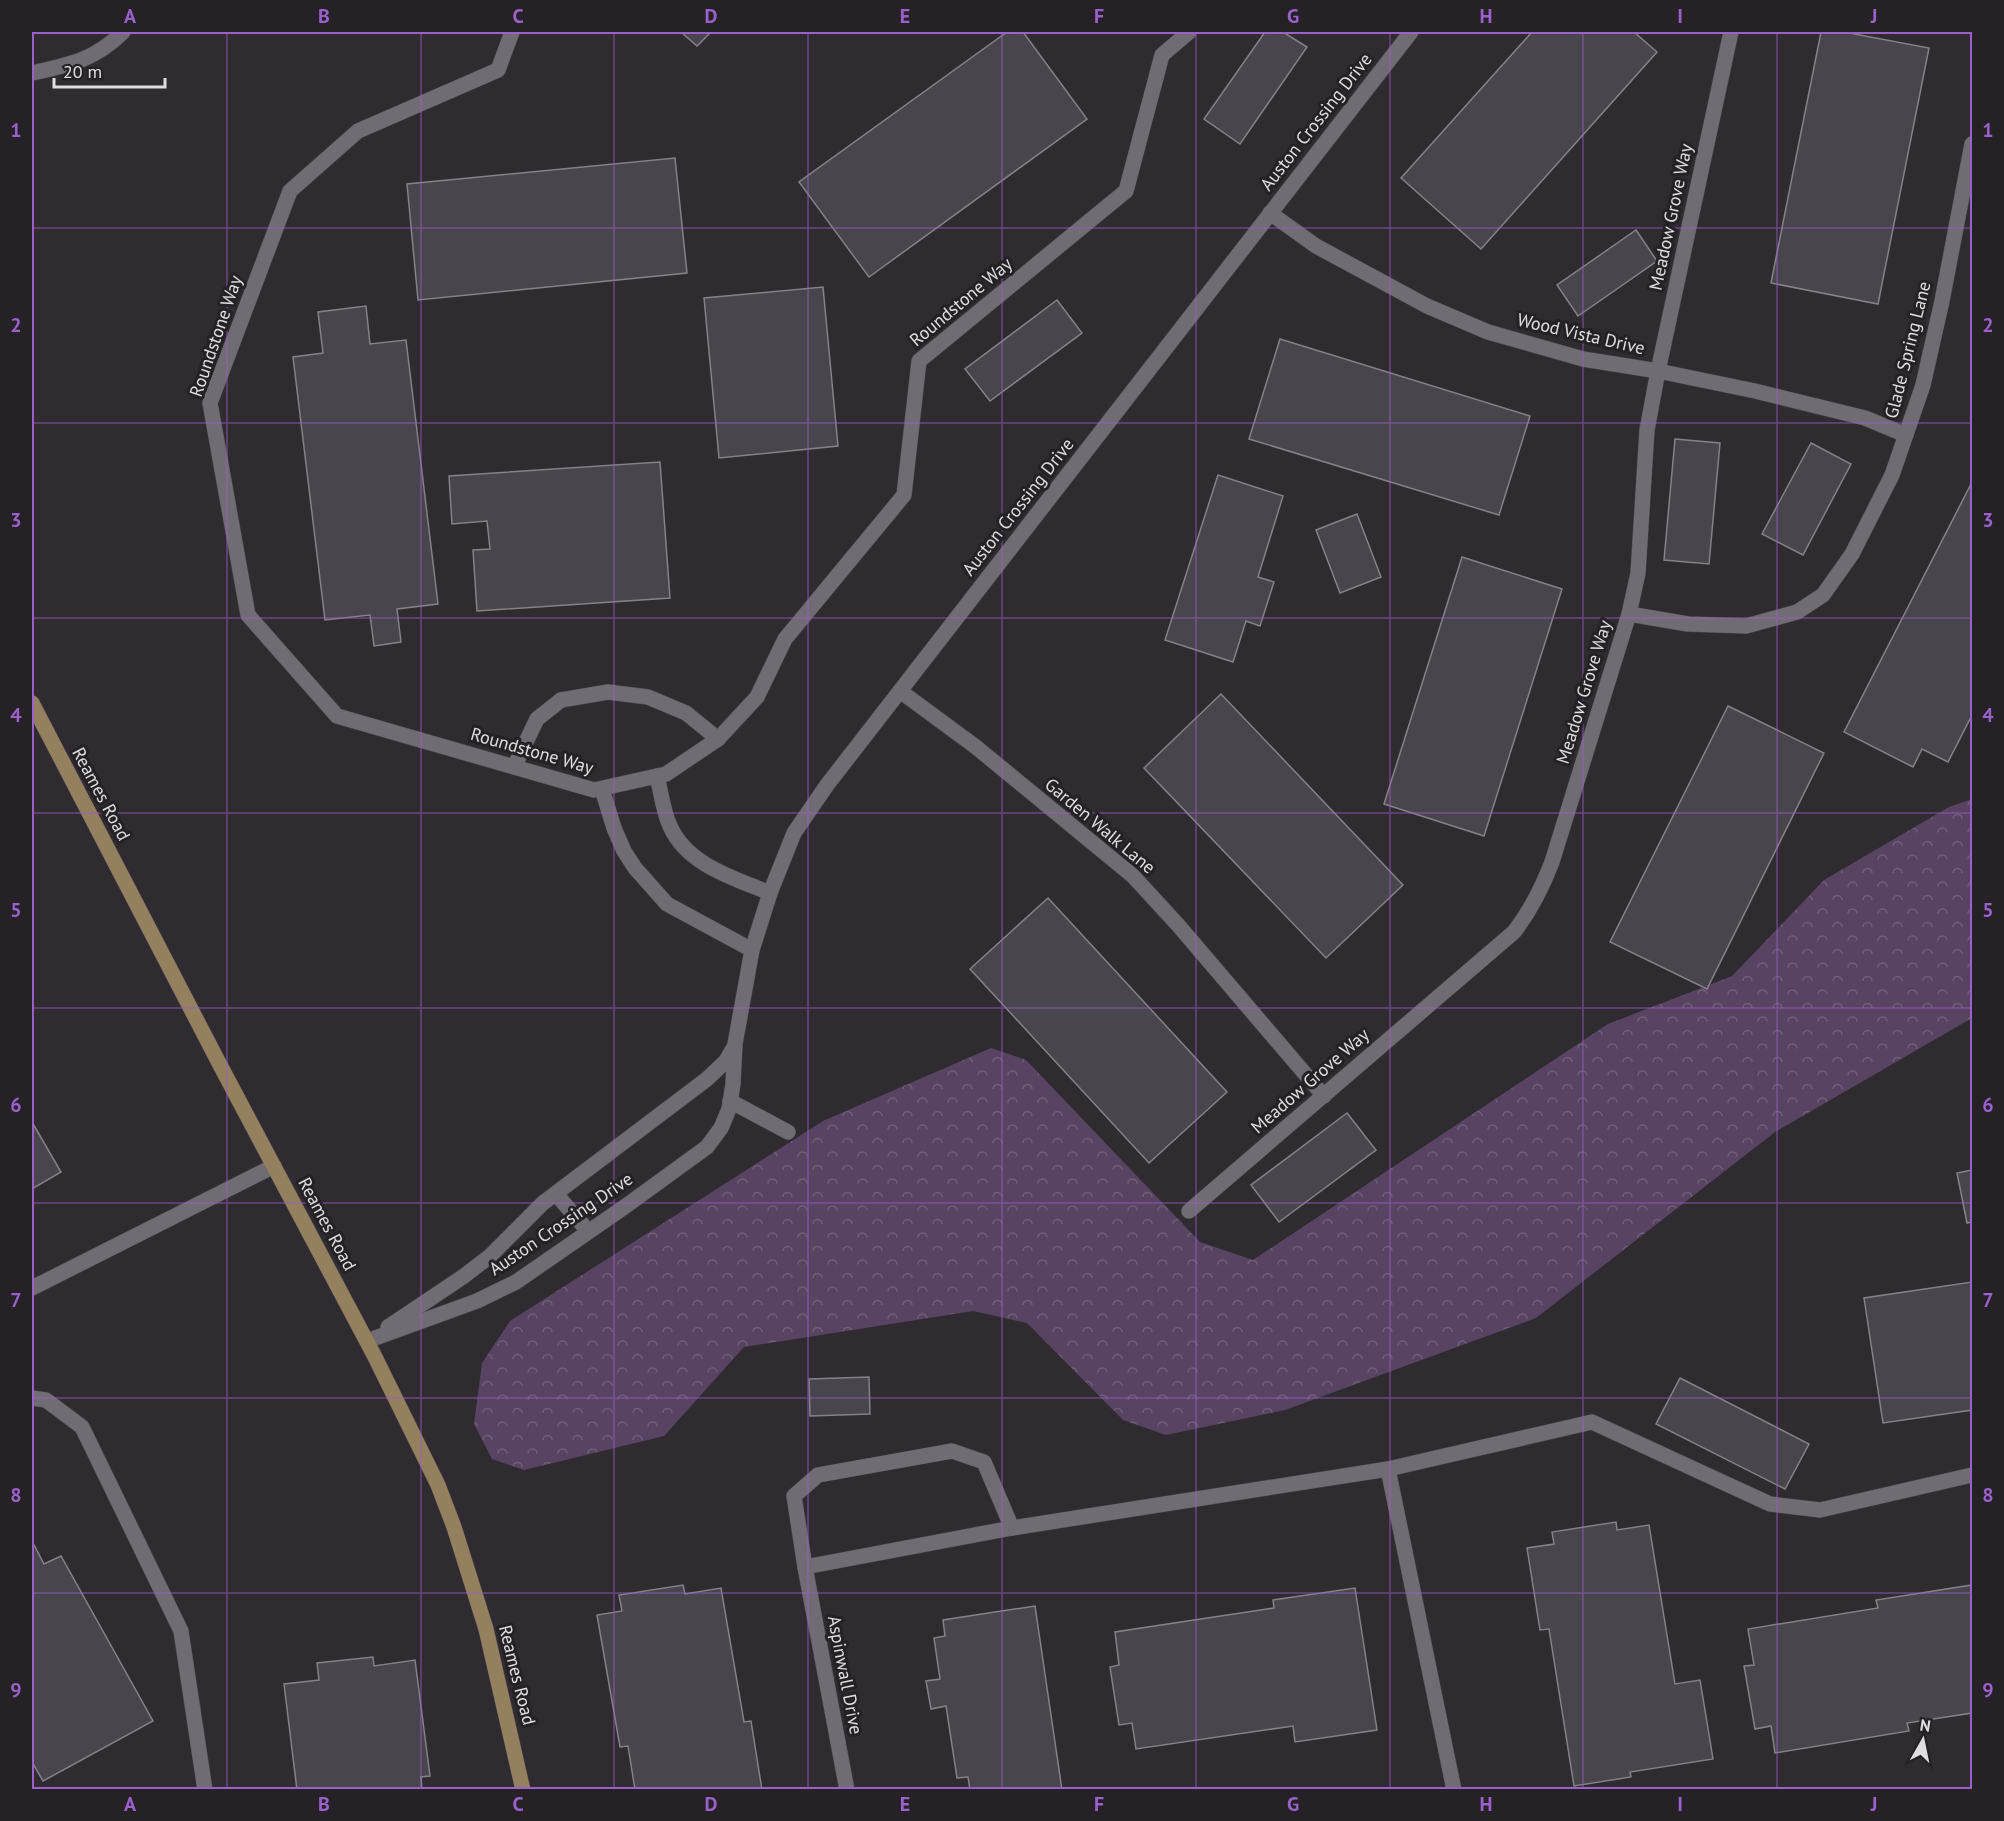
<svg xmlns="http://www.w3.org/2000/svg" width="2004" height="1821" font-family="'PT Sans',sans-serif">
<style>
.forest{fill:url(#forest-crowns)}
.building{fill:#49454c;stroke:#868188;stroke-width:1.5}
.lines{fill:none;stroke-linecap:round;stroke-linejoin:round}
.service-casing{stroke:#4b484d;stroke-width:16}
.minor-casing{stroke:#4b484d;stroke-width:16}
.secondary-casing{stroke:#4b484d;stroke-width:16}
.service{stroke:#716c74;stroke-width:15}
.minor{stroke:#716c74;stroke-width:15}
.secondary{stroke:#947f5e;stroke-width:15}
.grid{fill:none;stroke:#9961c9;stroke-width:1.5;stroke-opacity:0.55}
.labels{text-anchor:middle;stroke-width:6;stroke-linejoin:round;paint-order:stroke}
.street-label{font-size:18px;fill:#e0dde1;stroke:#252127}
.neatline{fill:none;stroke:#9961c9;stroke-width:2}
.grid-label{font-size:20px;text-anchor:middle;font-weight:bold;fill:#9961c9}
</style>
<defs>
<pattern id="forest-crowns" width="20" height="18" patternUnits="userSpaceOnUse" patternTransform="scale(1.5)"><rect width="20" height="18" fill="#584462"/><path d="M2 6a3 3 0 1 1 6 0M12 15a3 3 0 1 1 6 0" fill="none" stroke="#705f78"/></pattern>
</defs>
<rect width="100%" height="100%" fill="#2f2b31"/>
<!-- forest -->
<polygon class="forest" points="1972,799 1972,1018 1775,1132 1536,1318 1285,1410 1166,1435 1123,1420 1027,1323 973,1311 744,1347 664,1436 524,1470 492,1459 474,1424 482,1363 510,1321 823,1121 991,1048 1026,1060 1200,1242 1253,1260 1608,1024 1732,976 1824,880 1949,807"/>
<!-- building -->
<g class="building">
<polygon points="681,32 711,32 697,46"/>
<polygon points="1007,32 1023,32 1087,119 869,277 799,182"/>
<polygon points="1265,32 1283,32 1307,47 1240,144 1204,119"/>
<polygon points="1532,32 1634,32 1657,52 1481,249 1401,178"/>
<polygon points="1821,32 1844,32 1929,48 1878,304 1771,283"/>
<polygon points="675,158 687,273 418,300 407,184"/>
<polygon points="1636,230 1657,261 1578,316 1557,285"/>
<polygon points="823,287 838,446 719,458 704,298"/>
<polygon points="1057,300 1082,333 990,401 965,369"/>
<polygon points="366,306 370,344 406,340 438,604 397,609 401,642 374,646 370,615 325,620 293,357 323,353 318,312"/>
<polygon points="1280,339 1530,416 1499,515 1249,439"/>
<polygon points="1675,439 1720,443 1709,564 1664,560"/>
<polygon points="1811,443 1851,464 1803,555 1762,534"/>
<polygon points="660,462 670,598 477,611 473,550 490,549 487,521 452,524 449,476"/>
<polygon points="1218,475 1283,496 1258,577 1274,582 1260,626 1246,621 1233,662 1165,640"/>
<polygon points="1972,482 1972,715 1948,762 1922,749 1913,767 1844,732"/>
<polygon points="1357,514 1381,577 1340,593 1316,530"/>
<polygon points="1462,557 1562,589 1484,836 1384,804"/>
<polygon points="1221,694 1403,885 1326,958 1144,768"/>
<polygon points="1728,706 1824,753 1707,989 1610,942"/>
<polygon points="1048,898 1227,1092 1149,1163 970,969"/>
<polygon points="1347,1113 1376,1150 1279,1222 1251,1185"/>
<polygon points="32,1122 61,1172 32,1189"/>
<polygon points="1972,1170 1972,1222 1967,1223 1957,1173"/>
<polygon points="1972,1282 1972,1410 1883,1423 1864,1298"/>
<polygon points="869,1377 870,1414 810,1416 809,1379"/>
<polygon points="1680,1378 1809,1444 1785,1489 1656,1424"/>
<polygon points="1616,1522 1617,1530 1649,1525 1675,1684 1700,1680 1713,1759 1630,1772 1631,1777 1574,1786 1549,1629 1540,1630 1527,1548 1554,1544 1552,1532"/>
<polygon points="32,1541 44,1564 61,1556 153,1721 43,1781 32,1762"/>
<polygon points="683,1585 685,1594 721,1588 744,1722 751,1721 762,1790 635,1790 628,1746 620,1747 597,1615 622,1611 619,1595"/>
<polygon points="1972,1585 1972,1713 1907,1723 1909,1731 1775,1753 1771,1726 1755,1729 1744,1666 1754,1665 1748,1629 1878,1608 1876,1600"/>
<polygon points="1355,1588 1377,1730 1295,1742 1293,1726 1136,1749 1132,1723 1119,1725 1110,1667 1119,1665 1115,1632 1274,1608 1273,1600"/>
<polygon points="1035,1606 1062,1790 970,1790 968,1777 957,1778 946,1706 931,1709 926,1681 940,1679 934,1638 945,1636 943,1620"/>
<polygon points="373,1657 374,1666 415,1660 430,1776 421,1777 422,1790 297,1790 284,1684 319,1680 317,1663"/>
</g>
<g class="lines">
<defs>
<g id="service">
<polyline points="514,767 537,719 561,700 608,692 648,697 686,713 718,739"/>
<polyline points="730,1101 788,1132"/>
<polyline points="556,1194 588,1231"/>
<polyline points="32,1288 274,1166"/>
<polyline points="32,1398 46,1400 82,1427 181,1631 205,1790"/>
<polyline points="805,1567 794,1496 818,1475 952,1451 984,1462 1012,1528"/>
</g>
<g id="minor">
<polyline points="512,32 498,70 358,131 290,191 210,403 248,615 337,716 594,790 666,774 718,739 757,697 785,639 904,495 919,361 1126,191 1162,55 1189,32"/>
<path d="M32 73C69 65 95 60 123 32"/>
<polyline points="1270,213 1316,246 1427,306 1488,332 1583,359 1658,371 1755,391 1865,418 1906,435"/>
<polyline points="1629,614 1688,624 1746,626 1797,612 1823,595 1852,554 1892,475 1923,385 1942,301 1972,144"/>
<polyline points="900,691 976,747 1133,876 1178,925 1324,1096"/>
<path d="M657 776C661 792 663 811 670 826 687 865 734 878 770 893"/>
<polyline points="602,789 614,828 624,851 635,868 667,904 752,950"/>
<path d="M1189 1211 1514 932C1531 910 1542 888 1552 862L1629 614 1638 573 1647 430 1658 371 1731 32"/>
<polyline points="388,1327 464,1276 490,1256 543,1203 707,1079 726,1061 734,1047"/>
<polyline points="367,1341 477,1301 516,1282 623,1208 707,1147 721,1128 729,1109 733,1084 735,1044 752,950 770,893 794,833 827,785 1411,32"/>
<polyline points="1388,1469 1454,1790"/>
<polyline points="847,1790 805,1567 1012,1528 1388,1469 1592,1422 1770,1504 1820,1510 1972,1475"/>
</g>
<polyline id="secondary" points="32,703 219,1063 374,1355 438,1485 454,1527 486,1629 523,1790"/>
</defs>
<!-- service casing -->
<use href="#service" class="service-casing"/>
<!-- minor casing -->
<use href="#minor" class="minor-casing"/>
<!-- secondary casing -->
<use href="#secondary" class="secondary-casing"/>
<!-- service -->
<use href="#service" class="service"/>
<!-- minor -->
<use href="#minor" class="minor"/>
<!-- secondary -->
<use href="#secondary" class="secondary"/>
</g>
<!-- grid -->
<path class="grid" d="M227 32V1790M421 32V1790M614 32V1790M808 32V1790M1002 32V1790M1196 32V1790M1390 32V1790M1583 32V1790M1777 32V1790M32 228H1972M32 423H1972M32 618H1972M32 813H1972M32 1008H1972M32 1203H1972M32 1398H1972M32 1593H1972"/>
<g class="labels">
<!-- street labels -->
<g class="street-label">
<text transform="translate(1316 122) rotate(-52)" y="6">Auston Crossing Drive</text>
<text transform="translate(1671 217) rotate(-78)" y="6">Meadow Grove Way</text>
<text transform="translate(961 302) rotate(-40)" y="6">Roundstone Way</text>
<text transform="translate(1581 334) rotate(13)" y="6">Wood Vista Drive</text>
<text transform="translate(216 336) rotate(-71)" y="6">Roundstone Way</text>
<text transform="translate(1908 350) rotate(-76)" y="6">Glade Spring Lane</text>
<text transform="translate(1018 507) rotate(-52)" y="6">Auston Crossing Drive</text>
<text transform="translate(1584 692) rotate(-73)" y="6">Meadow Grove Way</text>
<text transform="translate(532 751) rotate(16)" y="6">Roundstone Way</text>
<text transform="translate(101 794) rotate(62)" y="6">Reames Road</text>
<text transform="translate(1100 826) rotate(40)" y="6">Garden Walk Lane</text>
<text transform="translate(1310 1081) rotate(-41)" y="6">Meadow Grove Way</text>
<text transform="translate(327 1224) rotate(62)" y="6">Reames Road</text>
<text transform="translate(561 1224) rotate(-34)" y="6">Auston Crossing Drive</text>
<text transform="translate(517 1675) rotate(76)" y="6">Reames Road</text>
<text transform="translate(845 1675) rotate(79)" y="6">Aspinwall Drive</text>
</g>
</g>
<!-- border -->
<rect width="2004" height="1821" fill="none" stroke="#252127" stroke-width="66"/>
<!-- north arrow -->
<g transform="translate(1923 1740) rotate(9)" stroke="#252127" stroke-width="4.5" paint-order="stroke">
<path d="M0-4.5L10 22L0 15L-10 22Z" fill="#e0dde1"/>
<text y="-9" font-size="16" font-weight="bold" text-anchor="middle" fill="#e0dde1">N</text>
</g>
<!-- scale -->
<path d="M54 78v9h111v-9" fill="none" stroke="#e0dde1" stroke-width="3"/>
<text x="63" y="78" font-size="18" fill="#e0dde1" stroke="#252127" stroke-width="4.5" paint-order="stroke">20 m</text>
<rect x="33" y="33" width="1938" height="1755" class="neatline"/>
<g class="grid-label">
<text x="130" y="23">A</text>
<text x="324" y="23">B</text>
<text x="518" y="23">C</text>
<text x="711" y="23">D</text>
<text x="905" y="23">E</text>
<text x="1099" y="23">F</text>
<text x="1293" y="23">G</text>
<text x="1486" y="23">H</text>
<text x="1680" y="23">I</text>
<text x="1874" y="23">J</text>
<text x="16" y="137">1</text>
<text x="1988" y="137">1</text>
<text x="16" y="332">2</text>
<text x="1988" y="332">2</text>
<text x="16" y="527">3</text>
<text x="1988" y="527">3</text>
<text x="16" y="722">4</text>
<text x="1988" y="722">4</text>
<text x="16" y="917">5</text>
<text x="1988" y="917">5</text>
<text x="16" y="1112">6</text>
<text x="1988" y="1112">6</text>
<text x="16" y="1307">7</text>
<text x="1988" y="1307">7</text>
<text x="16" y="1502">8</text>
<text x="1988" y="1502">8</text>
<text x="16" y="1697">9</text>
<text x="1988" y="1697">9</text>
<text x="130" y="1811">A</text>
<text x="324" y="1811">B</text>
<text x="518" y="1811">C</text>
<text x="711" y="1811">D</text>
<text x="905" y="1811">E</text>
<text x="1099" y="1811">F</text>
<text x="1293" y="1811">G</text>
<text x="1486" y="1811">H</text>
<text x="1680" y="1811">I</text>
<text x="1874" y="1811">J</text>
</g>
</svg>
